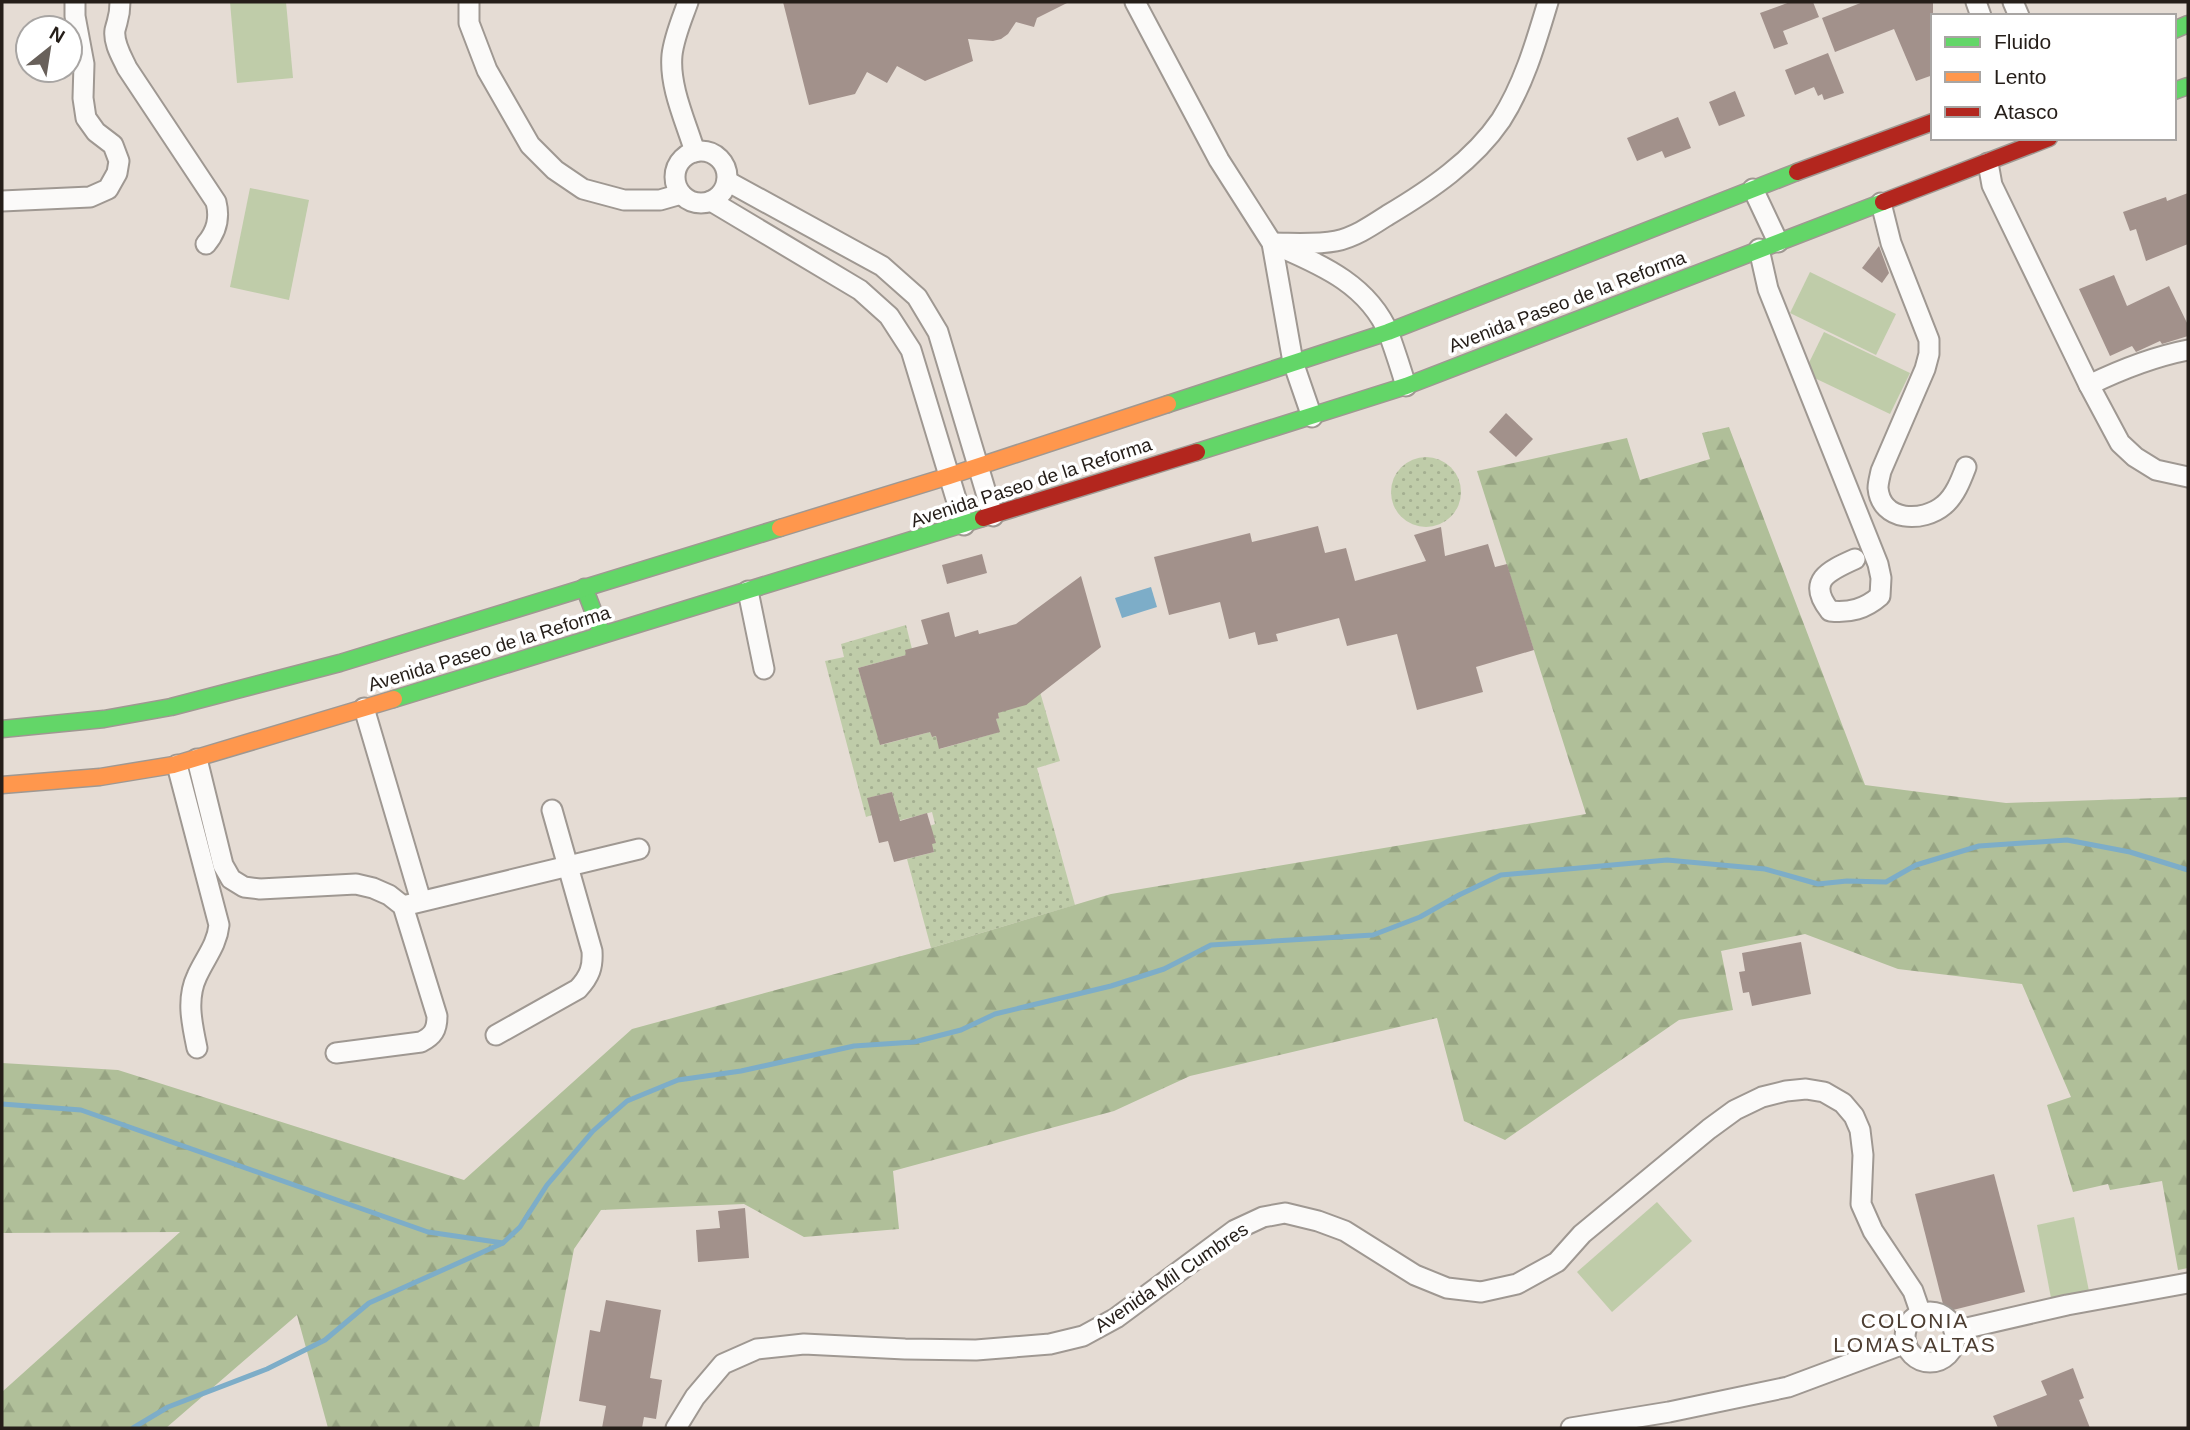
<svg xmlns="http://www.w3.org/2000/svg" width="2190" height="1430" font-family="Helvetica,sans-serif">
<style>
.green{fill:url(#green-dots)}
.forest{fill:url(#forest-firs)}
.pitch{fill:#bfcca9}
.water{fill:#7dadc8}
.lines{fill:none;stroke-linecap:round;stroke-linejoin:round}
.stream{stroke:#7dadc8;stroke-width:5}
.building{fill:#a2918b}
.street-casing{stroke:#9f9892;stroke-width:23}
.fast-casing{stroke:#9f9892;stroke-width:19}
.slow-casing{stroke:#9f9892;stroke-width:19}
.jam-casing{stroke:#9f9892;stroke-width:19}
.street{stroke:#fbfaf9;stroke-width:19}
.fast{stroke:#63d668;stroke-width:16}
.slow{stroke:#ff974d;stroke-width:16}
.jam{stroke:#b3261e;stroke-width:16}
.labels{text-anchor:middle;stroke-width:7;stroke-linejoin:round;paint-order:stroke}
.street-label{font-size:19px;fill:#251e19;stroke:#fff}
.neighbourhood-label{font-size:21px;letter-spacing:2px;fill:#4d3e32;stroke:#fff}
</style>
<defs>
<pattern id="green-dots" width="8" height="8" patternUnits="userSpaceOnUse" patternTransform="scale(1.75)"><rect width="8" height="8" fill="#bfcca9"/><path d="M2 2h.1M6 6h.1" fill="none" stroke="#a4af91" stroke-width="1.8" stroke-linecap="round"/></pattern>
<pattern id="forest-firs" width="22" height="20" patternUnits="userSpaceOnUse" patternTransform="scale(1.75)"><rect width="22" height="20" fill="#b0bf99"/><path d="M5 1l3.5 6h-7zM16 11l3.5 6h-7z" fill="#97a483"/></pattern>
</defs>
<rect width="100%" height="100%" fill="#e5dcd4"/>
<!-- green -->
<g class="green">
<circle cx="1426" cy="492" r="35"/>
<polygon points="906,625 912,649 906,655 858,668 881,745 930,732 932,737 936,736 940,749 999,732 996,719 999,718 998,713 1038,685 1060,761 1037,768 1075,905 931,948 907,859 934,852 927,827 935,824 932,812 890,823 887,811 896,806 892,792 868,798 872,815 866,817 825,661 844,657 841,644"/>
</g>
<!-- forest -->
<polygon class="forest" points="1729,427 1865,785 2006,803 2188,797 2188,1268 2178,1270 2162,1181 2110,1190 2108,1184 2073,1192 2047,1105 2071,1097 2022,984 1898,969 1805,934 1721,951 1733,1010 1679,1020 1505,1140 1464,1121 1437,1018 1190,1076 1114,1111 893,1171 899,1229 804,1237 744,1204 601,1210 574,1249 539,1428 328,1428 297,1315 166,1428 2,1428 2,1392 180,1232 2,1233 2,1063 118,1070 464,1180 632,1029 931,948 1111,894 1586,814 1477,471 1627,438 1640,480 1710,459 1702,433"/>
<!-- pitch -->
<g class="pitch">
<polygon points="230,2 286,2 293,78 237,83"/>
<polygon points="250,188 309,200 289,300 230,287"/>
<polygon points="1810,272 1896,314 1876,355 1790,313"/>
<polygon points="1824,332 1910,373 1890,414 1804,373"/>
<polygon points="1657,1202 1692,1241 1612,1312 1577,1272"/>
<polygon points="2074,1217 2089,1291 2051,1298 2037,1225"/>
</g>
<!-- water -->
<polygon class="water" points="1151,587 1157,607 1122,618 1115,598"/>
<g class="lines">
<!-- stream -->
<g class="stream">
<polyline points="2,1104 81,1110 428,1232 503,1243"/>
<polyline points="133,1428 168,1407 267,1369 325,1340 369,1303 503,1243 520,1227 547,1185 593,1131 627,1101 678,1080 741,1071 854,1046 914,1042 961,1030 995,1014 1111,986 1164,969 1211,945 1373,935 1420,917 1459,895 1501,875 1667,860 1765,869 1818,884 1847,881 1886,882 1916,865 1979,846 2067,840 2130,852 2188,870"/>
</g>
</g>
<!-- building -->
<g class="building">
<polygon points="783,2 1069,2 1037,18 1034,27 1016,22 1008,34 1001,39 993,41 968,39 973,61 925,81 897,66 887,83 867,72 855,94 809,105"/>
<polygon points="1790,2 1813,2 1819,17 1783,31 1788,44 1774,49 1760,13"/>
<polygon points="1863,2 1933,2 1933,75 1916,81 1894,29 1835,52 1822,18"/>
<polygon points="1828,53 1844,93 1824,100 1822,94 1818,96 1814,87 1795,95 1785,70"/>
<polygon points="1735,91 1745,116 1719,126 1709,102"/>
<polygon points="1678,117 1691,148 1665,158 1662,151 1637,161 1627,138"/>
<polygon points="2188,193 2188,244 2146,261 2136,229 2130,231 2123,212 2166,197 2167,201"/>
<polygon points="1879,246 1889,273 1882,283 1862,268"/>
<polygon points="2114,275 2127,306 2169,286 2188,325 2188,336 2162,344 2160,341 2136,352 2132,346 2110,356 2079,289"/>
<polygon points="1506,413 1533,439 1516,457 1489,432"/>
<polygon points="1318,526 1325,553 1346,548 1355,581 1426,561 1414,535 1441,527 1445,556 1488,544 1495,567 1507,564 1534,650 1476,667 1483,692 1417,710 1397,634 1347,646 1339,618 1276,634 1278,641 1258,645 1255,632 1229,639 1220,602 1169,615 1154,557 1250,533 1252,542"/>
<polygon points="982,554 987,573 947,584 942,565"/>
<polygon points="1081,576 1101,647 1026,705 998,713 999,718 996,719 1000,732 939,749 936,736 932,737 930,732 880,745 858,668 906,655 905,650 928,644 921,620 949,612 955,637 978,630 979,634 1016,624"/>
<polygon points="892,792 900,821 927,813 936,843 932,844 934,852 894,862 888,841 879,843 867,798"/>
<polygon points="1801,942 1811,994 1752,1006 1749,992 1743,993 1739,972 1745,971 1742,953"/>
<polygon points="1994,1174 2025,1292 1945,1312 1915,1194"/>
<polygon points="745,1208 749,1258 698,1262 696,1230 720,1228 718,1211"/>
<polygon points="606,1300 661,1310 650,1378 662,1380 656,1419 644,1417 642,1428 602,1428 606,1406 579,1401 590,1330 600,1332"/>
<polygon points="2073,1368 2084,1398 2079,1400 2090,1428 1998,1428 1993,1416 2047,1395 2041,1381"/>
</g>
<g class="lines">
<defs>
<g id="street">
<path d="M120 2C120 16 118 18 115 30 113 43 122 57 127 68L216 202C220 218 217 231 206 244"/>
<polyline points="469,2 469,23 487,70 530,145 555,170 583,189 624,200 660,200 681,194"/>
<path d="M688 2C682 19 674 37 672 55 669 87 686 122 695 152"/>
<polyline points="1135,2 1219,160 1272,243 1293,362 1312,417"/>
<polyline points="1976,2 1981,16"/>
<polyline points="2013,2 2019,16"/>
<circle cx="701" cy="177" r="26"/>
<polyline points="1988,163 1992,185 2089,385 2120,443 2135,457 2156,470 2188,477"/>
<polyline points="727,181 882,266 917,297 938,332 993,516"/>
<polyline points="1753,189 1778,242"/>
<polyline points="2,201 90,197 108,189 117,173 119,161 113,145 96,132 86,118 83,98 84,64 75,16 75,2"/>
<polyline points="711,201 860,290 889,316 911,350 964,525"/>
<path d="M1881 203 1891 243 1929 340V354L1925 369 1881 471C1880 476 1878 483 1878 488 1881 522 1923 523 1944 505 1955 496 1961 480 1966 467"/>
<path d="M1272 243C1293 243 1315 245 1336 241 1355 237 1371 226 1388 215 1430 190 1473 161 1501 120 1524 84 1536 42 1548 2"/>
<path d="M1280 247C1324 266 1369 286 1389 334 1395 351 1401 369 1406 386"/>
<path d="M1759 249 1768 289 1878 564 1881 578 1880 596C1865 609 1850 613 1830 611 1806 581 1828 571 1855 559"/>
<path d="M2089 385C2122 369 2152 357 2188 350"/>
<polyline points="748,591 764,669"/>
<polyline points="364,708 421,901"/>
<path d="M197 759 223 865 231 879 244 887 260 889 356 884 373 888 389 895 403 906 437 1016C437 1030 433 1036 421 1042L336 1053"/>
<path d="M177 765 219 925C217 945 205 958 197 976 186 999 192 1024 197 1048"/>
<polyline points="403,906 639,849"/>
<path d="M496 1035 578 989C590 976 593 967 592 951L552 810"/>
<circle cx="1930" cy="1337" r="25"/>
<polyline points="1954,1331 2067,1305 2188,1283"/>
<polyline points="676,1428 695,1397 723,1364 757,1349 804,1344 905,1349 976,1350 1050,1344 1083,1336 1116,1318 1235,1230 1263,1217 1285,1213 1318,1221 1345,1231 1415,1275 1447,1288 1481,1292 1517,1284 1557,1262 1582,1234 1709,1129 1735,1110 1762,1097 1786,1091 1806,1089 1824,1092 1843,1103 1854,1116 1860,1130 1863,1155 1861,1204 1873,1231 1913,1291 1921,1314"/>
<polyline points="1571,1428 1669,1412 1788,1387 1906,1343"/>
</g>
<g id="fast">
<polyline points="2174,30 2188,24"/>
<polyline points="2174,91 2188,86"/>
<polyline points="1168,404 1388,332 1797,172"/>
<polyline points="1197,452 1406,386 1883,202"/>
<polyline points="584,587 602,634"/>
<polyline points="394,699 983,518"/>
<polyline points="2,729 104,719 171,707 340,663 780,528"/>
</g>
<g id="slow">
<polyline points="780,528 949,476 1168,404"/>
<polyline points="2,785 100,777 173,765 394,699"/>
</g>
<g id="jam">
<polyline points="1797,172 1933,122"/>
<polyline points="1883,202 2049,138"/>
<polyline points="983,518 1197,452"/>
</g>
</defs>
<!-- street casing -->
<use href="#street" class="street-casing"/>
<!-- fast casing -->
<use href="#fast" class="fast-casing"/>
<!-- slow casing -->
<use href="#slow" class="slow-casing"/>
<!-- jam casing -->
<use href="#jam" class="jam-casing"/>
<!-- street -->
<use href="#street" class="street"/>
<!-- fast -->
<use href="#fast" class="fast"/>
<!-- slow -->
<use href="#slow" class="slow"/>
<!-- jam -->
<use href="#jam" class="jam"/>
</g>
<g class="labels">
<!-- street labels -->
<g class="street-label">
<text transform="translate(1567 301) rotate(-21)" y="7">Avenida Paseo de la Reforma</text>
<text transform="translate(1031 482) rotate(-18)" y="7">Avenida Paseo de la Reforma</text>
<text transform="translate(489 648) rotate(-17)" y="7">Avenida Paseo de la Reforma</text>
<text transform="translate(1171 1277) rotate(-34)" y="7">Avenida Mil Cumbres</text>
</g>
<!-- neighbourhood labels -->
<g class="neighbourhood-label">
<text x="1915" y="1328">COLONIA<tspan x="1915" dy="24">LOMAS ALTAS</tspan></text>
</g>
</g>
<!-- border -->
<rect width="2190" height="1430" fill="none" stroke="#251e19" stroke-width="7"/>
<!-- legend -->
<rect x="1931" y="14" width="245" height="126" fill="#ffffff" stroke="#a8a5a3" stroke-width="2"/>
<rect x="1945" y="37" width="35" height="10" fill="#63d668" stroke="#a8a5a3" stroke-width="2"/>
<text x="1994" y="49" font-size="21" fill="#251e19">Fluido</text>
<rect x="1945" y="72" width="35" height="10" fill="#ff974d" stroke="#a8a5a3" stroke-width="2"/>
<text x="1994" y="84" font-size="21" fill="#251e19">Lento</text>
<rect x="1945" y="107" width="35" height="10" fill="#b3261e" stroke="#a8a5a3" stroke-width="2"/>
<text x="1994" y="119" font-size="21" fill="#251e19">Atasco</text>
<!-- north arrow -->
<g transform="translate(49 49) rotate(30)"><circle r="33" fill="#ffffff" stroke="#a8a5a3" stroke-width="2"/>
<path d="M0-5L12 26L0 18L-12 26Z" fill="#68605a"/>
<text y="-10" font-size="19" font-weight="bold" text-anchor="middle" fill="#251e19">N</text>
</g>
</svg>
